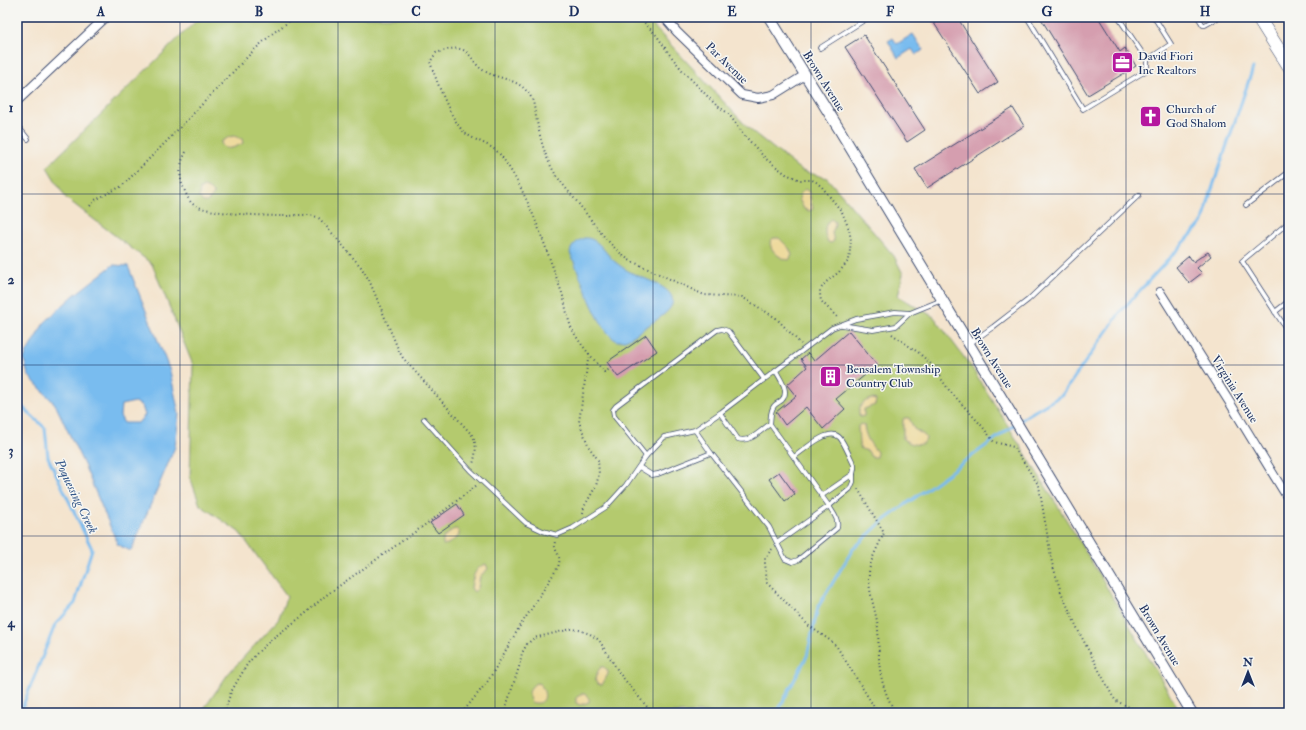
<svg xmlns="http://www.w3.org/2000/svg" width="1306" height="730" font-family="'IM FELL Double Pica',serif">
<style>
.green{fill:#b4ca6e;stroke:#687c66}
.sand{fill:#eeda9e;stroke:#84847e}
.water{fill:#79bcef;stroke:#4a76a6;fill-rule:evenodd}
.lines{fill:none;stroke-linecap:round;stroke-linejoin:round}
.stream{stroke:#79bcef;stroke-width:3}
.building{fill:#d59eaf}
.service-casing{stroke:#3c4a6f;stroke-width:5.5}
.minor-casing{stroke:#3c4a6f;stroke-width:10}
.tertiary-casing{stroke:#3c4a6f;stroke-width:12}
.primary-casing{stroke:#3c4a6f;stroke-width:14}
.path{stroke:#3c4a6f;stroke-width:2;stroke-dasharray:1 3;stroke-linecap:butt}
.service{stroke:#fff;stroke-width:4}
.minor{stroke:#fff;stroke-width:8}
.tertiary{stroke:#fff;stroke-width:10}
.primary{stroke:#fff;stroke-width:13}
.grid{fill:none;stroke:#1b2f5e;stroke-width:1;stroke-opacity:0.55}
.labels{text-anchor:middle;stroke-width:3;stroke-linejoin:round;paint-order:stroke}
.poi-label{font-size:12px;fill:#1b2f5e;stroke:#f6f6f2;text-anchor:start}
.street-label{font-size:12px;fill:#1b2f5e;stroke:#f6f6f2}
.water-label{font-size:13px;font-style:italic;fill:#37598a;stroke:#f6f6f2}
.neatline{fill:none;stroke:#1b2f5e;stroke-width:1.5}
.grid-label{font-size:13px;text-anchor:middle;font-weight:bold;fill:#1b2f5e}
</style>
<rect width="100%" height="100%" fill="#f6f6f2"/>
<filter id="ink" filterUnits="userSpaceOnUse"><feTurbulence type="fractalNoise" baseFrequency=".025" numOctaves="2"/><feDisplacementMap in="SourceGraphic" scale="8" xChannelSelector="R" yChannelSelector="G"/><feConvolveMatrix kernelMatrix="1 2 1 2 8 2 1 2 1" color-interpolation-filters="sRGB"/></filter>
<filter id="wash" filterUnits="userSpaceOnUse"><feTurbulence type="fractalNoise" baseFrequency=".012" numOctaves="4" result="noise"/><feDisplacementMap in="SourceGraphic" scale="16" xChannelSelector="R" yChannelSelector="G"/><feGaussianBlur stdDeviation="0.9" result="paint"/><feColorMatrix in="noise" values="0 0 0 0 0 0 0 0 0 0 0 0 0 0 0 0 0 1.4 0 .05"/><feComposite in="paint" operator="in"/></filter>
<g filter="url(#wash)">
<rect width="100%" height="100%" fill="#f4e4ce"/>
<!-- green -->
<polygon class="green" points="200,17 645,17 748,128 802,171 827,178 894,256 903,274 898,296 934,317 972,368 1077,537 1181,713 201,713 228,674 278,620 287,596 239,532 200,505 190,477 193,365 152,264 66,198 47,167"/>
<!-- sand -->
<g class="sand">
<path d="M234 136 242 139 243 143C237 147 223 153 221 142L229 137Z"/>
<polygon points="204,187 209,189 214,194 212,197 207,202 203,202 199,197 200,189"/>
<polygon points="805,189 809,192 813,209 809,211 804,209 799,199 801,193"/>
<path d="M831 219 835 222V225L832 233 834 241 831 243 828 242C824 235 823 224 831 219Z"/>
<path d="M775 238H779L789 248 792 255 789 260C780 259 767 249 771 239Z"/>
<path d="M873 399 876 400 875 405 864 409V416L860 417C856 407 864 400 873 399Z"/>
<path d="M904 418H909L914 429 924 435 926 438C925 449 909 444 903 439V420Z"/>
<path d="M861 424 864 425C865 436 870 444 877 452L876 457H871L868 451 861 449 859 444 858 426Z"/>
<polygon points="456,529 459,531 459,536 448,544 443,545 443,538 452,530"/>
<path d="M486 564 488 569 480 576 478 588 474 592 471 588C473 577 474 568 486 564Z"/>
<polygon points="601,667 604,667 608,671 608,674 602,685 598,684 595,680 598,671"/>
<path d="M536 683 540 684C548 694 546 707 531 702 527 695 529 687 536 683Z"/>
<path d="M580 694H584C587 695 590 699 589 702L580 705 576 703V698Z"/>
</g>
<!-- water -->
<g class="water">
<polygon points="913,34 923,50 916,55 912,49 898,58 888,41 893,38 897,44"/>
<path d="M584 238C598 237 605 253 614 261 620 266 626 270 632 273 643 279 683 289 670 308 665 315 656 320 649 325 639 331 629 342 617 341 598 331 580 273 570 253 571 245 578 241 584 238Z"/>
<path d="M113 265 128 266 170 371 179 414 175 447 131 551 118 545 85 467 55 404 28 375 24 359 27 352 44 323 73 296ZM135 402 142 406 145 415 138 423H124L120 416 121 405Z"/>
</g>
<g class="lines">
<!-- stream -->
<g class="stream">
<polyline points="17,402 45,428 48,457 92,549 75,603 55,625 20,713"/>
<polyline points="777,713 807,656 818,607 853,549 883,521 965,461 1028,415 1062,395 1121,311 1203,222 1211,192 1253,68"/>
</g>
</g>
<g id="blocks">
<!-- building -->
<g class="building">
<polygon points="930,17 957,17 998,82 980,94"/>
<polygon points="1040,17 1098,17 1120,52 1125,48 1136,66 1088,95"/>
<polygon points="864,35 925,130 907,142 845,47"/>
<polygon points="1013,108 1024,126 927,188 915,169"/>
<polygon points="1208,252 1211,256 1197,268 1202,273 1189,283 1176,267 1189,256 1193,262"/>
<polygon points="849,331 877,365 836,399 845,409 823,429 806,407 785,425 776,412 796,396 787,385 807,367 801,359 808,353 814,361"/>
<polygon points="646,335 657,351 618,377 607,362"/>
<polygon points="779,472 795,494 785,501 769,479"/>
<polygon points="457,504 464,515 438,533 430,523"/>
</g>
</g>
</g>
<g filter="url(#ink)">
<use href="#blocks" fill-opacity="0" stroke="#3c4a6f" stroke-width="1"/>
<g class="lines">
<defs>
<g id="service">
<polyline points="1027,17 1083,109 1147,70 1147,60"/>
<polyline points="1118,17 1147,60 1171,44 1154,17"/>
<polyline points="1198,17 1203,25 1205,25 1219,17"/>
<polyline points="820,48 869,17"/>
<polyline points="17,125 28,139"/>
<polyline points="1246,205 1289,172"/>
<polyline points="1289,222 1242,261 1289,333"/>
<polyline points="1275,312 1289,301"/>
<polyline points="842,325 873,330 896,326 910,313 942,300"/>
<polyline points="969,344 993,327 1028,300 1139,195"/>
<path d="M720 413 738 439C750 443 760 431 770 424 771 418 770 411 774 406 776 403 780 402 782 400 790 391 780 379 776 371"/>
<polyline points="424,419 470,470 526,523 543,531 557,535 573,528 606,507 626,485 646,456 664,437 695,430 720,413 832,328 856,319 895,312 910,313"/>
<path d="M695 430 711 453 769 527 785 559 792 562 798 560 837 528C839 519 833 513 829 506L770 424"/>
<polyline points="646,456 614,416 613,410 616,406 717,330 722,329 728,331 764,379"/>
<path d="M794 457C803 451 828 427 839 437 843 440 851 459 854 465V469L853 474 821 496"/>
<polyline points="639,467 652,475 658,474 711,453"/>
<polyline points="777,543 829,506 850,489 853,482 853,474"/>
</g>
<g id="minor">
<polyline points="664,17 677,32 742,95 758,98 773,95 805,75"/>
<polyline points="17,101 106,17"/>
<polyline points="1160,292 1230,403 1289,500"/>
</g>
<polyline id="tertiary" points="769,17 839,129 1192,713"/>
<polyline id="primary" points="1258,17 1289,66"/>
</defs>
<!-- service casing -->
<use href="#service" class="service-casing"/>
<!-- minor casing -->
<use href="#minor" class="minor-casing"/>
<!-- tertiary casing -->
<use href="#tertiary" class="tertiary-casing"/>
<!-- primary casing -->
<use href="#primary" class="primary-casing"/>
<!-- path -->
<g class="path">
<polyline points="639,17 657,36 670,55 683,71 716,105 728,113 745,136 766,159 786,174 800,180 812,180 816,182 822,187 842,212 849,229 851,240 849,260 839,272 825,283 820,290 820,294 821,301 838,318"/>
<path d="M186 152C180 163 179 173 182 184 185 191 188 201 194 205 209 214 266 216 285 216 296 216 311 212 320 219L361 267 369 280 399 351 403 358 473 436C477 446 476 453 473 464"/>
<polyline points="90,206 95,200 122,186 167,141 254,50 273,33 295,17"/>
<polyline points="892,334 919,353 930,363 949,390 982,426 994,442 1014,447 1039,486 1052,563 1061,592 1079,632 1113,697 1116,701 1142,713"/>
<path d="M612 368 604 372C594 359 581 346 573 331 567 320 566 305 562 293 545 247 531 198 502 157 493 144 476 142 465 133 451 121 436 79 430 62L436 53C443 51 453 47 460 49 470 51 473 62 480 68 498 82 521 75 533 101 537 121 540 142 548 160 555 177 567 189 578 203 593 222 608 245 629 260L704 295 742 297 776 318 801 344"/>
<path d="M858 489 884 533C879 545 870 559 869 573 868 589 874 606 877 621 879 633 878 643 879 655 879 676 885 695 896 713"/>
<polyline points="583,513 584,507 596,486 599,474 598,460 589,447 579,422 589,353"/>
<polyline points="772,549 765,558 765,563 767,583 809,626 831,641 837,647 878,713"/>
<polyline points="224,713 231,692 248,663 258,652 273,638 305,614 325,596 436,517 477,485"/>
<path d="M462 713 488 681 520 626 530 611 558 567C563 554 553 553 555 541"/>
<polyline points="507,713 506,707 519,667 522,653 527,644 534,638 571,629 579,630 590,634 599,640 620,674 652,713"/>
</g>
<!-- service -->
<use href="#service" class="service"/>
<!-- minor -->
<use href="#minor" class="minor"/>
<!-- tertiary -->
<use href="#tertiary" class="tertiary"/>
<!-- primary -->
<use href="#primary" class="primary"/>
</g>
</g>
<!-- grid -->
<path class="grid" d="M180 17V713M338 17V713M495 17V713M653 17V713M811 17V713M968 17V713M1126 17V713M17 194H1289M17 365H1289M17 536H1289"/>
<!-- icons -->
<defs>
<symbol id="office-square" viewBox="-11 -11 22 22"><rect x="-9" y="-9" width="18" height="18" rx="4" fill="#b5179e" stroke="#f6f6f2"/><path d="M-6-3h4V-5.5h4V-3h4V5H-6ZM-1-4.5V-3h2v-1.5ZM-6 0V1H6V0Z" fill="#fff"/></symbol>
<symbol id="church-square" viewBox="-11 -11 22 22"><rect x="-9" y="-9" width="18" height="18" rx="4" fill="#b5179e" stroke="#f6f6f2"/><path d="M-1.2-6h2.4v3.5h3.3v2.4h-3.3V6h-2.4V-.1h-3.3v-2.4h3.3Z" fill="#fff"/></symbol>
<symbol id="building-square" viewBox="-11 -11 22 22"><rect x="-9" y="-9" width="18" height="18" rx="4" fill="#b5179e" stroke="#f6f6f2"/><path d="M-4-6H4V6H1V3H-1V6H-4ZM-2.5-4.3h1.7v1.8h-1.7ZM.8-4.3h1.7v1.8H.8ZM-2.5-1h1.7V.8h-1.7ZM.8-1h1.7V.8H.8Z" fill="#fff"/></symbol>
</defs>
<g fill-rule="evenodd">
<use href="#office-square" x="1110" y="50" width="25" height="25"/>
<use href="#church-square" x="1138" y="104" width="25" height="25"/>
<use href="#building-square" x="818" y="364" width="25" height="25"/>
</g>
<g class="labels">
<!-- poi labels -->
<g class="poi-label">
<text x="1138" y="60">David Fiori<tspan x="1138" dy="14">Inc Realtors</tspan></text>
<text x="1166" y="113">Church of<tspan x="1166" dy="14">God Shalom</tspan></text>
<text x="846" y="373">Bensalem Township<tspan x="846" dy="14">Country Club</tspan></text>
</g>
<!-- street labels -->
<g class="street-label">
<text transform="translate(727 63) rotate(44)" y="4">Par Avenue</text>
<text transform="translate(824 81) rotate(58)" y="4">Brown Avenue</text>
<text transform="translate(992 358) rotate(58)" y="4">Brown Avenue</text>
<text transform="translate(1235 389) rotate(58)" y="4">Virginia Avenue</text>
<text transform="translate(1160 635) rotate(59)" y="4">Brown Avenue</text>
</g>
<!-- water labels -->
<g class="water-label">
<text transform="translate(77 496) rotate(64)" y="5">Poquessing Creek</text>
</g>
</g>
<!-- margin -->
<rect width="1306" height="730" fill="none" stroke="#f6f6f2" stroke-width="44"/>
<!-- north arrow -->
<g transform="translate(1248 672)" stroke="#f6f6f2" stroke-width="3" paint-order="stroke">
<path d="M0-3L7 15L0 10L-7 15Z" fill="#1b2f5e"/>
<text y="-6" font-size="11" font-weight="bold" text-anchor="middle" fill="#1b2f5e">N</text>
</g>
<rect x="22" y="22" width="1262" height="686" class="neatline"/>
<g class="grid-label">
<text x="101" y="16">A</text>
<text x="259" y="16">B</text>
<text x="416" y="16">C</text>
<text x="574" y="16">D</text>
<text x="732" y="16">E</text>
<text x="890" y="16">F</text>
<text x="1047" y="16">G</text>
<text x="1205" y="16">H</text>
<text x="11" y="112">1</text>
<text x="11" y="284">2</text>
<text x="11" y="455">3</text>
<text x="11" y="627">4</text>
</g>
</svg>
